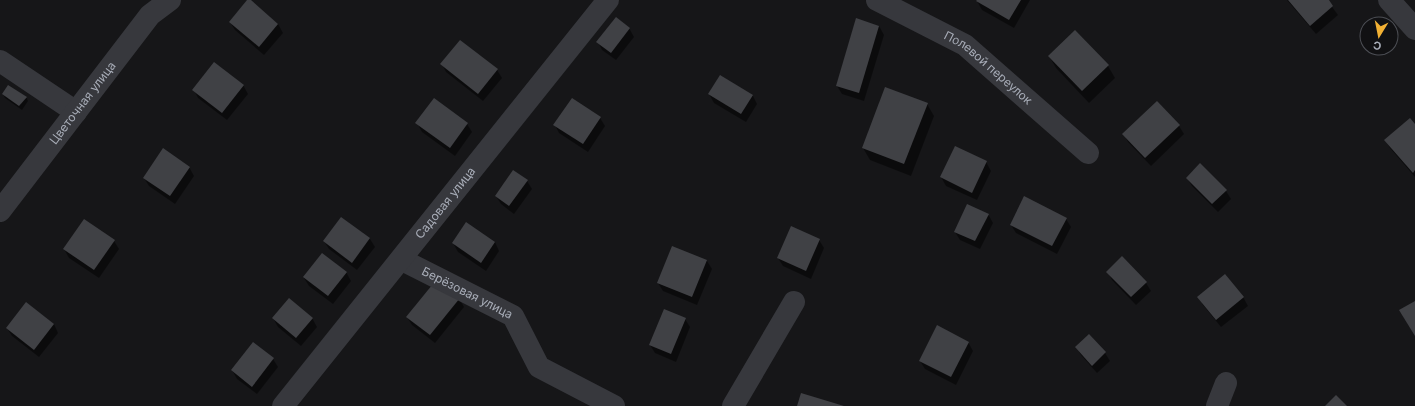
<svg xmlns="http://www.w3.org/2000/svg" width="1415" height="406" font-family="Inter,sans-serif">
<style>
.shadow{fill:#0007}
.building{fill:#404145}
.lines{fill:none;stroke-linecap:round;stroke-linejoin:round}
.minor{stroke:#37383d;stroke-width:22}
.labels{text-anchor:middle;stroke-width:3.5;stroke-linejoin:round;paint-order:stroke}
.street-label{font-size:12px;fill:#a8adb8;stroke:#111113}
</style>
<rect width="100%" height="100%" fill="#161618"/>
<!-- shadow -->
<g class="shadow">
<polygon points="248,0 278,24 283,33 264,55 235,30 230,22"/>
<polygon points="978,0 1030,0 1014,28 982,10 977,1"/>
<polygon points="1287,0 1327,0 1338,15 1316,34"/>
<polygon points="879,26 884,35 864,101 842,94 837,86"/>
<polygon points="629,28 634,37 616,60 602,50 598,42"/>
<polygon points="1075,31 1108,66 1115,78 1089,103 1056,68 1049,56"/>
<polygon points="442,64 497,70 502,78 483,101 446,72"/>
<polygon points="721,76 753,96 757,104 746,122 714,103 709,94"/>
<polygon points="243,85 248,94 227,120 198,98 194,90"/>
<polygon points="886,88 927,104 934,116 911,176 870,160 863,148"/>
<polygon points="3,94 26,97 28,101 22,110 5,98"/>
<polygon points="1157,102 1179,126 1184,134 1151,166 1128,142 1124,134"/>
<polygon points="600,118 605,126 588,152 559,133 555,125"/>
<polygon points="417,123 467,124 472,132 455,156 422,132"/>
<polygon points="1415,125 1415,177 1390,148 1385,140"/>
<polygon points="986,162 991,171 977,200 946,186 941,177"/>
<polygon points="189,167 194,176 175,204 149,186 144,178"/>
<polygon points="1187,178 1226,191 1231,199 1218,212 1192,186"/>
<polygon points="527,181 532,189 514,214 501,204 496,196"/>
<polygon points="988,214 993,223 980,249 960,240 955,232"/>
<polygon points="341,218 370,239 375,247 357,270 329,249 324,241"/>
<polygon points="1066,219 1071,227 1057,254 1016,233 1011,225"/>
<polygon points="819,240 824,248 811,279 783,266 778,258"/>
<polygon points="114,241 119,249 99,278 69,258 64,249"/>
<polygon points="495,242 499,251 486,271 458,252 453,243"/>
<polygon points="673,247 707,261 712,269 697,305 663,291 658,283"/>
<polygon points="1122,258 1146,283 1151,291 1136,305 1112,280 1108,272"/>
<polygon points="346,272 351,281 333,304 309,286 304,278"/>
<polygon points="1199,297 1243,297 1248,306 1221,327 1203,305"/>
<polygon points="459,298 464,307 435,343 412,325 407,317"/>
<polygon points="273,318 312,318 317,327 301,346 278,327"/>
<polygon points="685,319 690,327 676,362 655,353 650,345"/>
<polygon points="54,324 58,333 39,357 12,336 7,328"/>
<polygon points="1089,335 1105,353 1110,361 1097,373 1081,355 1076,347"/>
<polygon points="968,342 973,351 956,385 925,369 920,361"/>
<polygon points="273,359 278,367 257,394 237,379 232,370"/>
</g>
<!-- building -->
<g class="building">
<polygon points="247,0 251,0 278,24 259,47 229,22"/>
<polygon points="977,0 1021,0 1009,20 976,1"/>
<polygon points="1288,0 1329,0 1333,6 1310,26"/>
<polygon points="616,17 630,28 611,53 596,42"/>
<polygon points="856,18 879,26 859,93 836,86"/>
<polygon points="1075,30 1109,65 1082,91 1048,56"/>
<polygon points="460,40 498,69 478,94 440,64"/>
<polygon points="214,62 244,85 222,113 192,90"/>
<polygon points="720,75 753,95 741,114 708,94"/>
<polygon points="8,85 27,97 19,106 2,94"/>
<polygon points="885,87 928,103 904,164 862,148"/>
<polygon points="434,98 468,123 450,148 415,123"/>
<polygon points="572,98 601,117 583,144 553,125"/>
<polygon points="1157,101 1180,125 1145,158 1122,134"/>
<polygon points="1410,118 1415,124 1415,170 1413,173 1384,140"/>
<polygon points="955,146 987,161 972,193 940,177"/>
<polygon points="163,148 190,167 170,196 143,178"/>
<polygon points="1200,163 1227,190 1212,204 1186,178"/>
<polygon points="513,170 528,180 509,206 495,196"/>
<polygon points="1024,196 1067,218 1052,246 1010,225"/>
<polygon points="967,204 989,214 975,241 954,232"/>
<polygon points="341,217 370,238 352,263 323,241"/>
<polygon points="84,219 115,240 94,270 63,249"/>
<polygon points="466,222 495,242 481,263 452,243"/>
<polygon points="791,226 820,239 806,271 777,258"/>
<polygon points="672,246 707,260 692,297 657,283"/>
<polygon points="322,253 347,272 328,296 303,277"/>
<polygon points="1122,256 1147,282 1131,297 1106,272"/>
<polygon points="1225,274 1244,297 1216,320 1197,297"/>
<polygon points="437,279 460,298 430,335 406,317"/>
<polygon points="289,298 313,318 296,338 272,318"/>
<polygon points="1415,301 1415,336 1399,310"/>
<polygon points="26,302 54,324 34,350 6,328"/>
<polygon points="664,309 686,318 671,354 649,345"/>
<polygon points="937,325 969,342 951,377 919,361"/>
<polygon points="1089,334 1106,352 1092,366 1075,347"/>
<polygon points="253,342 274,358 252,387 231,370"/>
<polygon points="801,393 844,406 797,406"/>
<polygon points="1336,395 1347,406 1325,406"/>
</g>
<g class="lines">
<!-- minor -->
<g class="minor">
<path id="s1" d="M877 0 965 45 1088 153"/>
<polyline points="1389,0 1415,29"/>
<polyline points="0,61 76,112"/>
<path id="s2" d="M0 211 150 15 170 0"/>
<path id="s3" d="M402 260 513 316 539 367 614 406"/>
<path id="s4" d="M283 406 608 0"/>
<polyline points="733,406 794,302"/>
<polyline points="1217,406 1226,383"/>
</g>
</g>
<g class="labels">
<!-- street labels -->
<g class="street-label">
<text dy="4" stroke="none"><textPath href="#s1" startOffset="131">Полевой переулок</textPath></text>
<text dy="4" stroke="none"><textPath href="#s2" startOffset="136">Цветочная улица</textPath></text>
<text dy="4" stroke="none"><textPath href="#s4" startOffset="260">Садовая улица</textPath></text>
<text dy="4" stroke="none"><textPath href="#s3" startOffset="73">Берёзовая улица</textPath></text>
</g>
</g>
<!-- north arrow -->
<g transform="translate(1379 36) rotate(190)"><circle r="19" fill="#111113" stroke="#4d4f55"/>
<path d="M0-3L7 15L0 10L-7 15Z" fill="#f2b134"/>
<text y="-6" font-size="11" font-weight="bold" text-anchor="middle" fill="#a8adb8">С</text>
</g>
</svg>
